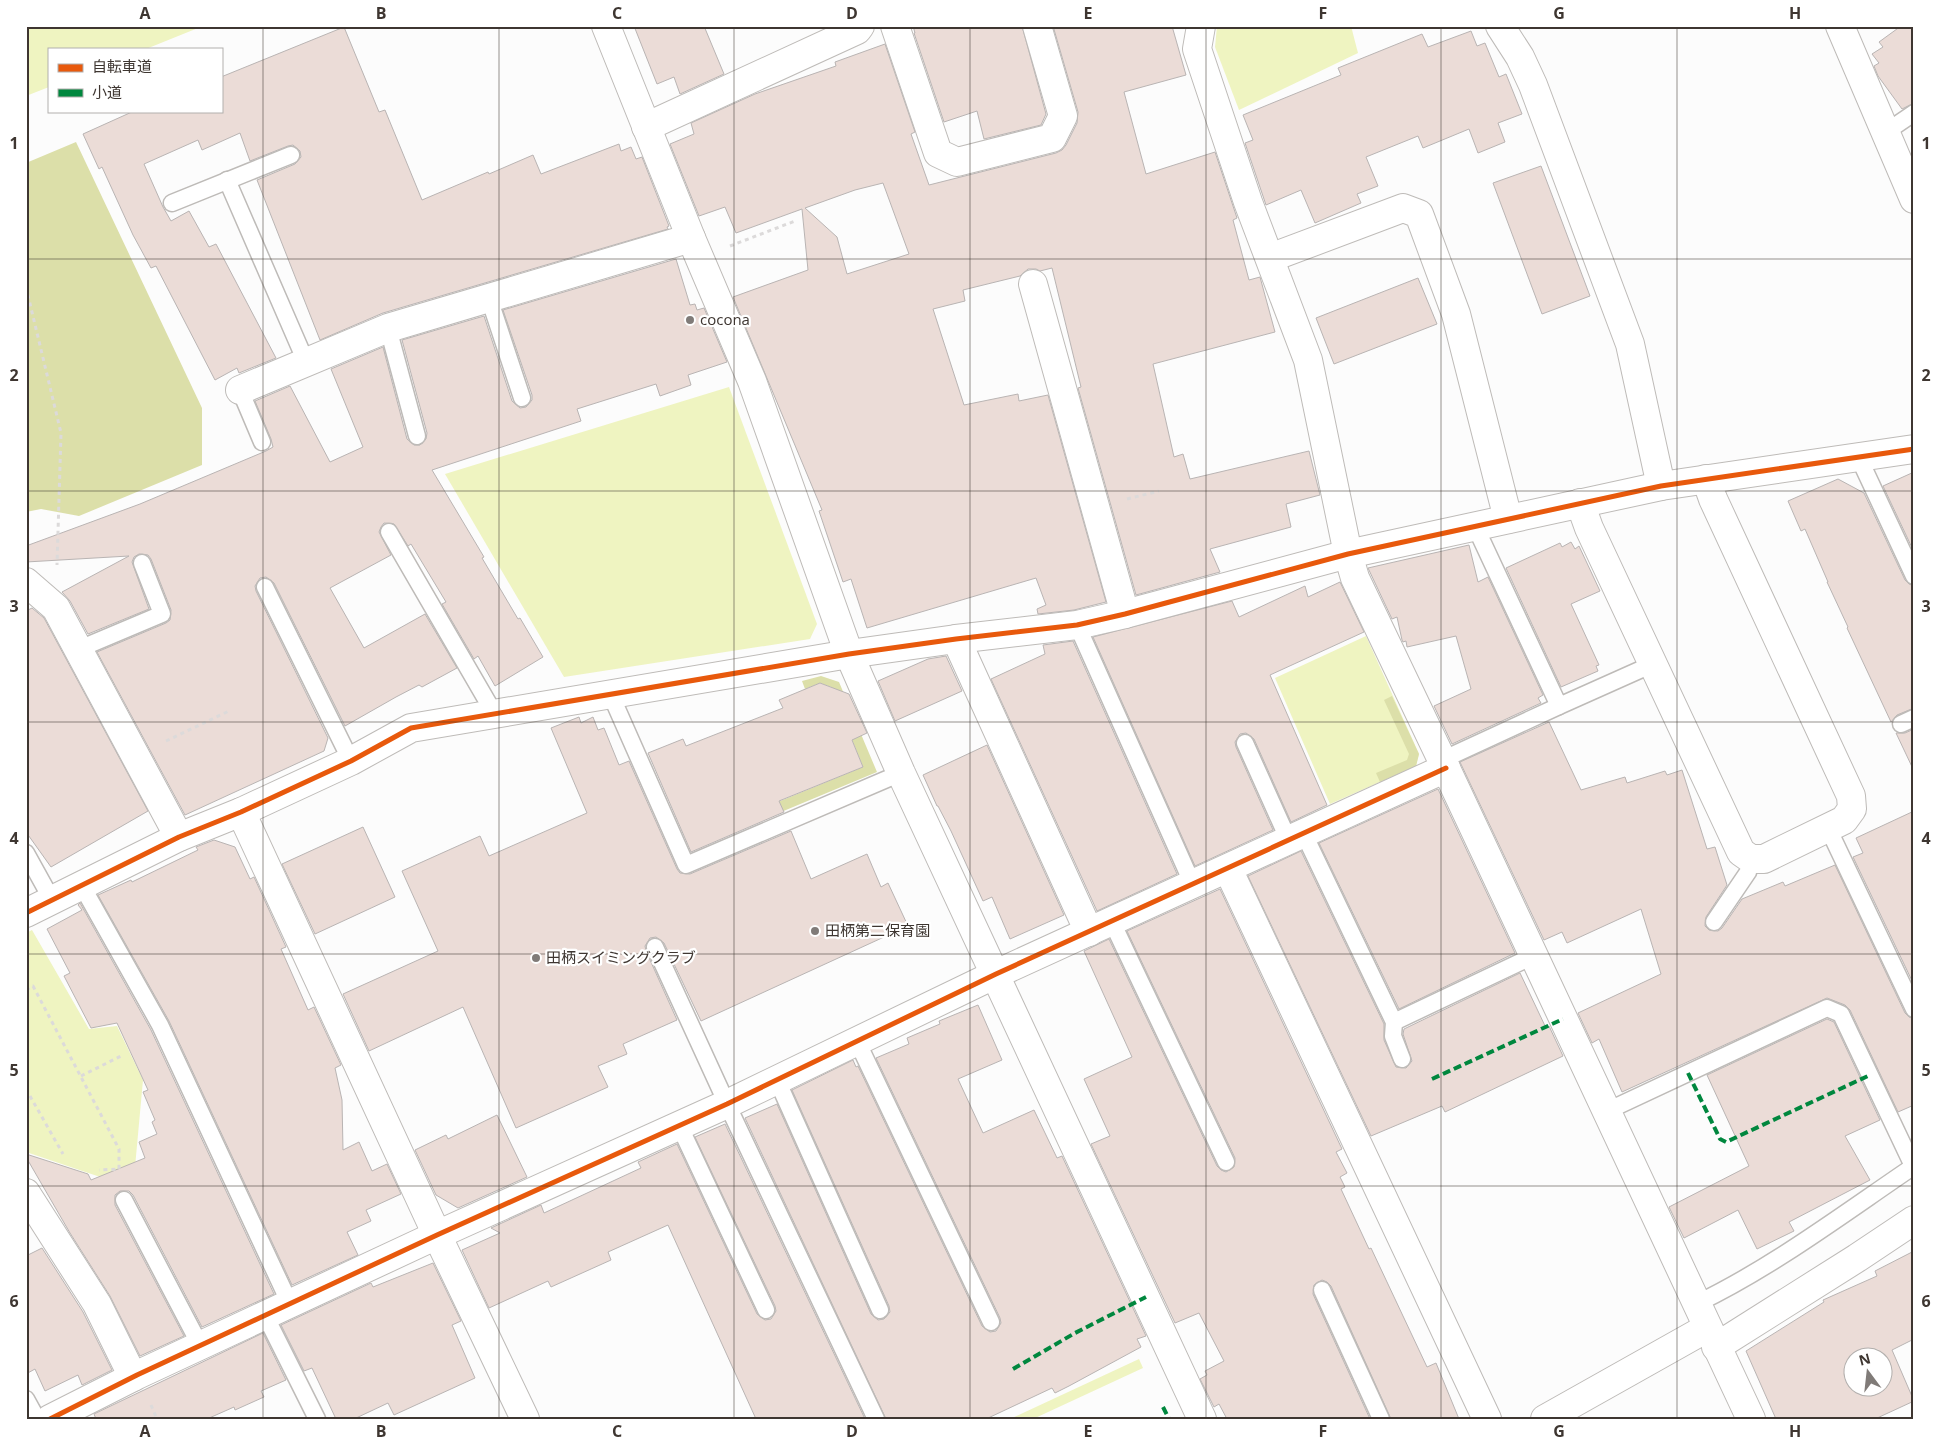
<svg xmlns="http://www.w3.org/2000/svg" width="1940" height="1445" font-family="'Open Sans','Noto Sans JP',sans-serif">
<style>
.green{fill:#eff4c1}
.forest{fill:#dcdfa9}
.building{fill:#ebdcd7;stroke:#b9b4b3;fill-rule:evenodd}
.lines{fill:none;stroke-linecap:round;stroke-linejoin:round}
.service-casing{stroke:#bebbb8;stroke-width:19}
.minor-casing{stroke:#bebbb8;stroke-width:30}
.path{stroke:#dcdada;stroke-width:3;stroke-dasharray:4 4;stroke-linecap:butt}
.service{stroke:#fff;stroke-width:16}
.minor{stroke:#fff;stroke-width:28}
.quiet{stroke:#00873e;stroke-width:4;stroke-dasharray:8 4;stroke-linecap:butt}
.cycleway-casing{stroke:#fff;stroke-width:8}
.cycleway{stroke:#e8590c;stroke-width:5}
.grid{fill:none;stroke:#3e3631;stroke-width:1;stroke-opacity:0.55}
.poi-dot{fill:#807b78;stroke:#fff;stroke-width:2}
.labels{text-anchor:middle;stroke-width:4.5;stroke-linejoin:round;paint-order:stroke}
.poi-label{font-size:15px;fill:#3e3631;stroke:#fff;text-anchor:start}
.neatline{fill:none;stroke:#3e3631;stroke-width:2}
.grid-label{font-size:16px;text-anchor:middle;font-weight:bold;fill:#3e3631}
</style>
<rect width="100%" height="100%" fill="#fcfcfc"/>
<!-- green -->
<g class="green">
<polygon points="26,26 203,26 146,49 49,49 49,87 26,96"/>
<polygon points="1217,26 1351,26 1358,53 1239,110 1215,47"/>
<polygon points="729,387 817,624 810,639 564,677 445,474"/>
<polygon points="1366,636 1419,754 1416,766 1330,804 1275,678"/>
<polygon points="32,930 89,1029 117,1026 143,1080 134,1178 124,1185 29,1153 26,1148 26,933"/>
<polygon points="1139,1359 1143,1368 1033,1419 1010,1419"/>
</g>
<!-- forest -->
<g class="forest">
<polygon points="76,142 202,408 202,465 79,516 41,509 26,512 26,163"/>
<polygon points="821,676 839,682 877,772 695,848 690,838 863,767 831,687 820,683 805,689 802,681"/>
<polygon points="1392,696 1419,754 1416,766 1380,782 1376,773 1407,760 1409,754 1384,700"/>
</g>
<!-- building -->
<g class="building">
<polygon points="634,26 704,26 724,74 680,94 674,77 657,84"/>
<polygon points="913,26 1022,26 1046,114 1041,125 984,139 977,111 944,122 914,33 915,33"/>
<path d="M1053 26H1172L1186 75 1124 92 1146 174 1215 152 1237 218 1233 220 1249 280 1260 277 1275 332 1153 364 1174 457 1183 454 1190 479 1309 451 1320 495 1286 504 1291 527 1210 549 1220 572 1136 595 1078 388 1081 387 1052 268 1040 271 1036 269H1028L1020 276 963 290 965 301 933 309 964 405 1018 394 1019 401 1048 395 1106 602 1074 610 1038 614 1037 609 1046 605 1036 578 867 628 851 579 843 582 819 511 822 510 733 297 808 270 802 209 736 233 725 207 699 216 670 144 694 134 691 123 755 94 836 66 835 62 885 44 915 132 911 134 929 185 1056 153 1062 150 1066 145 1077 123 1078 112ZM883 183 909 254 847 274 837 237 805 208 855 190Z"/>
<polygon points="1901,26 1914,26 1914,103 1902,109 1878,76 1874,66 1879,63 1872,54 1883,47 1879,42"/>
<polygon points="344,27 379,112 385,110 422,200 488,172 489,174 533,155 541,174 619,144 621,151 631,147 636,159 642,157 669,226 667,227 668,229 383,313 320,340 257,180 295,164 301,157 300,151 293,145 288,146 250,161 240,133 202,150 198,140 144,164 163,207 171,221 189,211 209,247 216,244 276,358 239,373 237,368 215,380 156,266 151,268 133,235 102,167 99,169 83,134 134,111 221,111 221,77"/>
<polygon points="1471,31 1477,46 1485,43 1499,77 1506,74 1522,114 1498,123 1505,142 1478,153 1469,129 1423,148 1418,136 1366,157 1378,186 1357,194 1361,203 1315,223 1301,190 1266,205 1245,143 1253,140 1243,115 1341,75 1338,68 1422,34 1428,47"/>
<polygon points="1541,166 1590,296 1542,314 1493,183"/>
<polygon points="676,259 690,305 695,304 697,310 704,308 727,362 688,375 691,385 660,396 656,384 577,409 581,421 432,470 484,557 482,558 518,619 520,618 543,657 495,686 478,656 474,659 442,604 446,602 411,544 408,546 394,524 384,523 381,527 379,532 391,555 330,588 364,648 425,614 457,668 422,687 419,685 396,697 345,726 274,583 266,577 260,578 255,586 256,591 328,738 324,751 185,815 97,652 166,623 170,620 171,610 151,559 148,555 139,554 134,557 132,562 149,609 88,634 70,601 62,592 129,556 26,562 26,546 140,504 266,451 273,447 271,439 255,401 290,386 330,462 363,447 331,369 383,347 407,439 414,445 420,445 426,439 427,433 402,340 484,316 512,401 520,408 526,407 532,400 532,395 503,310"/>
<polygon points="1418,278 1437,324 1334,364 1316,318"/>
<polygon points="1914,472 1914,552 1883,486"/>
<polygon points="1838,479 1864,493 1905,580 1909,584 1914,586 1914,708 1897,715 1891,722 1847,628 1848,627 1827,582 1828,582 1805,529 1801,531 1788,501"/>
<polygon points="1571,542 1575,549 1579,546 1600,591 1571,604 1599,665 1596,666 1598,671 1561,687 1506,568 1560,543 1562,547"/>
<polygon points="1469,545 1478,582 1488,577 1543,695 1538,698 1541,703 1452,744 1434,706 1471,689 1456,636 1407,647 1406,641 1403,642 1402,640 1397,617 1392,619 1368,568"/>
<polygon points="1340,582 1364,632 1270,675 1327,805 1291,822 1254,739 1246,733 1240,734 1235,742 1236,747 1273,830 1195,866 1093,637 1232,601 1239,617 1305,586 1308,597"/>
<polygon points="32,608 44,618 148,811 51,867 26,832 26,611"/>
<polygon points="1073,641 1177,874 1097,911 991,679 1045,654 1043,645"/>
<polygon points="946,656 962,691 895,721 878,681 928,659"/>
<polygon points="820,683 849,694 867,733 852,740 863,767 779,801 784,812 691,852 648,753 683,739 686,746 783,708 779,700"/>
<polygon points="579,717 581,723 593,717 598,730 604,728 619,765 629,761 677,869 680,873 690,874 791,831 811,879 867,854 881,887 888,883 908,926 701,1021 664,943 656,937 650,938 645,946 646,951 677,1020 623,1044 627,1054 598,1066 608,1087 516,1128 463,1007 369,1051 343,994 438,951 402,871 480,836 489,856 587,813 551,728"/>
<polygon points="1549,722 1581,790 1625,777 1627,783 1665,771 1667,775 1682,770 1707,849 1715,847 1727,885 1706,917 1705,926 1709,930 1718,931 1722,928 1742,899 1783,882 1785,886 1835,865 1905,1013 1909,1017 1914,1019 1914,1105 1898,1112 1850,1010 1845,1005 1827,998 1622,1092 1599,1039 1592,1043 1578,1013 1661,974 1641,909 1567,943 1562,932 1544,940 1460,762"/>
<polygon points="1914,729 1914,771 1896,733 1905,733"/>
<polygon points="987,745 1064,915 1010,939 992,897 983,901 951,831 938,806 937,806 923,775"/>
<polygon points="1438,789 1515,953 1399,1009 1319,843"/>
<polygon points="1914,811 1914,985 1853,857 1863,853 1856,838"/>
<polygon points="363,827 395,897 315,934 282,864"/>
<polygon points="214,840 235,847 250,879 254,877 286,947 281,949 308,1010 314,1007 341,1065 335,1068 342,1100 343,1150 359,1142 372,1171 387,1164 401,1194 366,1210 371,1221 347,1232 358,1255 292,1285 169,1021 98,895 131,880 132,882 198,850 196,847"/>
<polygon points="1301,851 1384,1024 1384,1040 1396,1067 1406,1068 1412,1061 1403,1034 1404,1029 1520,973 1546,1028 1549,1026 1563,1056 1445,1112 1442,1106 1371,1136 1248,876"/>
<polygon points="1220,889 1342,1149 1336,1152 1347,1173 1340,1177 1345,1187 1341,1189 1369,1249 1371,1248 1427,1367 1436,1363 1459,1419 1391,1419 1331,1286 1327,1282 1322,1280 1314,1285 1313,1294 1370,1419 1227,1419 1219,1404 1214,1407 1200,1379 1207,1375 1205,1371 1224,1361 1199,1313 1175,1323 1091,1144 1110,1136 1084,1079 1132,1057 1084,951 1109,939 1217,1166 1221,1170 1226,1172 1234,1167 1235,1158 1127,931"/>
<polygon points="80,903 151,1030 274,1294 202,1327 133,1195 129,1191 120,1191 115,1195 115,1205 184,1336 140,1356 110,1296 70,1233 26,1157 26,1154 88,1174 91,1180 145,1158 139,1142 157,1134 152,1122 155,1120 143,1092 148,1090 117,1023 91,1028 64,976 70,973 47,929 82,910 78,905"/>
<polygon points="978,1005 1002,1060 958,1079 983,1133 1034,1110 1057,1158 1062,1156 1146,1336 1137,1339 1141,1347 1069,1386 1055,1393 1052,1388 986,1419 886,1419 745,1118 777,1104 871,1314 878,1320 884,1319 890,1312 889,1306 792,1090 853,1060 856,1067 858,1066 982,1326 990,1332 996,1331 1001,1323 1000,1318 876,1058 909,1044 907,1038 940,1024 939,1021"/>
<polygon points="1827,1019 1834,1022 1880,1120 1845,1136 1870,1180 1789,1222 1794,1231 1757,1249 1738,1210 1684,1238 1669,1207 1749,1166 1707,1075"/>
<polygon points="497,1115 527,1177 458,1208 436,1195 415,1150 446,1135 448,1139"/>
<polygon points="725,1124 865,1419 756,1419 668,1225 608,1252 611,1260 551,1287 548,1281 489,1308 462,1250 500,1233 491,1228 541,1205 544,1213 641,1168 638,1162 677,1144 757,1314 765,1320 771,1319 776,1311 775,1306 695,1137"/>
<polygon points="42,1248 83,1312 112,1370 82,1385 78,1375 45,1391 35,1369 26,1374 26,1256"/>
<path d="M1914 1251V1339L1892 1350 1914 1401 1875 1419H1776L1746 1351 1824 1302 1823 1300 1877 1276 1875 1271ZM1852 1358H1882V1388H1852Z"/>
<polygon points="433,1263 461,1321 452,1325 475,1378 394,1415 388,1403 354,1419 336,1419 312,1368 304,1371 281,1325 371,1283 373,1287"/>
<polygon points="263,1333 286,1380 261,1391 264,1397 235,1410 234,1407 207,1419 96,1419 94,1414"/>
</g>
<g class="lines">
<defs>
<g id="service">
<polyline points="1886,132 1914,113"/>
<polyline points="227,180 306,362"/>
<polyline points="172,203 291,155"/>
<polyline points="489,298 522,398"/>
<polyline points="388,328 417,436"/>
<polyline points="240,390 262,442"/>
<polyline points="1859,458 1914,576"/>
<polyline points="1475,526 1559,706 1653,664"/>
<polyline points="389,532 494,713"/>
<polyline points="265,587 351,761"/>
<polyline points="1077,625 1193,885"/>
<polyline points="79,649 162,614 142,563"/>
<polyline points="610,693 686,865 901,773"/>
<polyline points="1901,724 1914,718"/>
<polyline points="1245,743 1289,841"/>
<polyline points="1442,760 1559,706"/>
<polyline points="1828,828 1914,1009"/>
<polyline points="1304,834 1394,1022 1393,1036 1402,1059"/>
<polyline points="26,853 52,900"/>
<polyline points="82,886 160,1025 290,1304"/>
<polyline points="1112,922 1226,1162"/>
<polyline points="1714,922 1748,872 1751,859"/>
<polyline points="655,947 727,1104 876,1419"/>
<polyline points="1394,1022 1533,956"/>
<polyline points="857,1041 991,1322"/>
<polyline points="777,1080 880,1310"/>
<polyline points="1607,1111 1827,1008 1841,1014 1913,1166"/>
<polyline points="679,1125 766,1310"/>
<polyline points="124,1200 200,1345"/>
<polyline points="1322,1290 1381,1419"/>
<path d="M1696 1304C1773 1267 1843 1214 1914 1166"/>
<polyline points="265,1315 317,1419"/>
<polyline points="26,1399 37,1419"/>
</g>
<g id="minor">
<polyline points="606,26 691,238 752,381 849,654 901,773 1202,1419"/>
<polyline points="895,26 938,153 957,162 1052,138 1063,116 1037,26"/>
<polyline points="1201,26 1197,49 1248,202 1308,360 1348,554 1355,578 1442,760 1751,1419"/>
<polyline points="1500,26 1520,57 1533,85 1630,344 1661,486"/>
<polyline points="1840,26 1914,199"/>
<polyline points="646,127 857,30 860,26"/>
<polyline points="1270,258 1403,208 1419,214 1456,314 1508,519"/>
<polyline points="1033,284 1125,614"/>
<polyline points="240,390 388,328 691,238"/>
<polyline points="1580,503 1589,528 1741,852 1751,859 1764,859 1844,820 1852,809 1851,796 1713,499 1706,479"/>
<polyline points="26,582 56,608 179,837"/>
<polyline points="956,639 1089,932"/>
<polyline points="241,812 437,1235 525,1419"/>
<polyline points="1228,869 1487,1419"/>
<polyline points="26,913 179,837 241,812 351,761 411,728 849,654 956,639 1077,625 1125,614 1348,554 1661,486 1914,449"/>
<polyline points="26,1193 97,1304 133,1377"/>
<polyline points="1716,1347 1857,1258 1914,1220"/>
<polyline points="50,1419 137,1375 437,1235 727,1104 996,974 1446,768"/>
<polyline points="1545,1419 1707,1328"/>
</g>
</defs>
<!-- service casing -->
<use href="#service" class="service-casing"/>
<!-- minor casing -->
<use href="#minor" class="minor-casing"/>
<!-- path -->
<g class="path">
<polyline points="730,246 795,221"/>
<polyline points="26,287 61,433 57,565"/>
<polyline points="1127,499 1159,491"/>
<polyline points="166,741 229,711"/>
<polyline points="26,990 33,986 119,1149 119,1169 99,1170"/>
<polyline points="81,1076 123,1055"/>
<polyline points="26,1089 63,1154"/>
<polyline points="151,1405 157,1419"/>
</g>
<!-- service -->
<use href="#service" class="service"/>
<!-- minor -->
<use href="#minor" class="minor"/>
<!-- quiet -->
<g class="quiet">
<polyline points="1688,1073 1720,1139 1726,1142 1870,1075"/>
<polyline points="1432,1079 1563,1019"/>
<polyline points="1013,1369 1075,1333 1146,1297"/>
<polyline points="1163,1407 1169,1419"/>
</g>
<defs>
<g id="cycleway">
<polyline points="26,913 179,837 241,812 351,761 411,728 849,654 956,639 1077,625 1125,614 1348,554 1661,486 1914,449"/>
<polyline points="50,1419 137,1375 437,1235 727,1104 996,974 1446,768"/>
</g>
</defs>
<!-- cycleway casing -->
<use href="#cycleway" class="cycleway-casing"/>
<!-- cycleway -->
<use href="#cycleway" class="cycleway"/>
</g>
<!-- grid -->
<path class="grid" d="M263 26V1419M499 26V1419M734 26V1419M970 26V1419M1206 26V1419M1441 26V1419M1677 26V1419M26 259H1914M26 491H1914M26 722H1914M26 954H1914M26 1186H1914"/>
<!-- markers -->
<g class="poi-dot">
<circle cx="690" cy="320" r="5"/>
<circle cx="815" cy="931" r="5"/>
<circle cx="536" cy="958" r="5"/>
</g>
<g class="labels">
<!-- poi labels -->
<g class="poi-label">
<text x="700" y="325">cocona</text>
<text x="825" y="936">田柄第二保育園</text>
<text x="546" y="963">田柄スイミングクラブ</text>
</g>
</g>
<!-- border -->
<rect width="1940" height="1445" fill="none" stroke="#ffffff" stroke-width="55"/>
<!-- legend -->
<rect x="48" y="48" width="175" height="65" fill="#ffffff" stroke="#b2afad"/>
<rect x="58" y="64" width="25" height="8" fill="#e8590c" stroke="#b2afad"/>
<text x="92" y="72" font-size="15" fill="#3e3631">自転車道</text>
<rect x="58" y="89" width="25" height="8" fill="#00873e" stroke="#b2afad"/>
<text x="92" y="98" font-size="15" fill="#3e3631">小道</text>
<!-- north arrow -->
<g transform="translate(1868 1372) rotate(345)"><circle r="24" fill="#ffffff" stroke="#b2afad"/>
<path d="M0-4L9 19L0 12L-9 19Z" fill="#807b78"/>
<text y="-8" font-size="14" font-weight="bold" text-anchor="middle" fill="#3e3631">N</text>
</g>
<rect x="28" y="28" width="1884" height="1390" class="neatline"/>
<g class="grid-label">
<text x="145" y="19">A</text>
<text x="381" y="19">B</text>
<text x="617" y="19">C</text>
<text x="852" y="19">D</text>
<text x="1088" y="19">E</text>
<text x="1323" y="19">F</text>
<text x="1559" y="19">G</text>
<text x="1795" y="19">H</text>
<text x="14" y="149">1</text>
<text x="1926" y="149">1</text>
<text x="14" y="381">2</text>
<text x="1926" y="381">2</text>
<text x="14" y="612">3</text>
<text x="1926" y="612">3</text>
<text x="14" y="844">4</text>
<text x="1926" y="844">4</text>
<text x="14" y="1076">5</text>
<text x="1926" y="1076">5</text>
<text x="14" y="1307">6</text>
<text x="1926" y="1307">6</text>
<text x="145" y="1437">A</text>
<text x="381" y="1437">B</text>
<text x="617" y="1437">C</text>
<text x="852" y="1437">D</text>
<text x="1088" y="1437">E</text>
<text x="1323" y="1437">F</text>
<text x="1559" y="1437">G</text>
<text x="1795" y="1437">H</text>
</g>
</svg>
